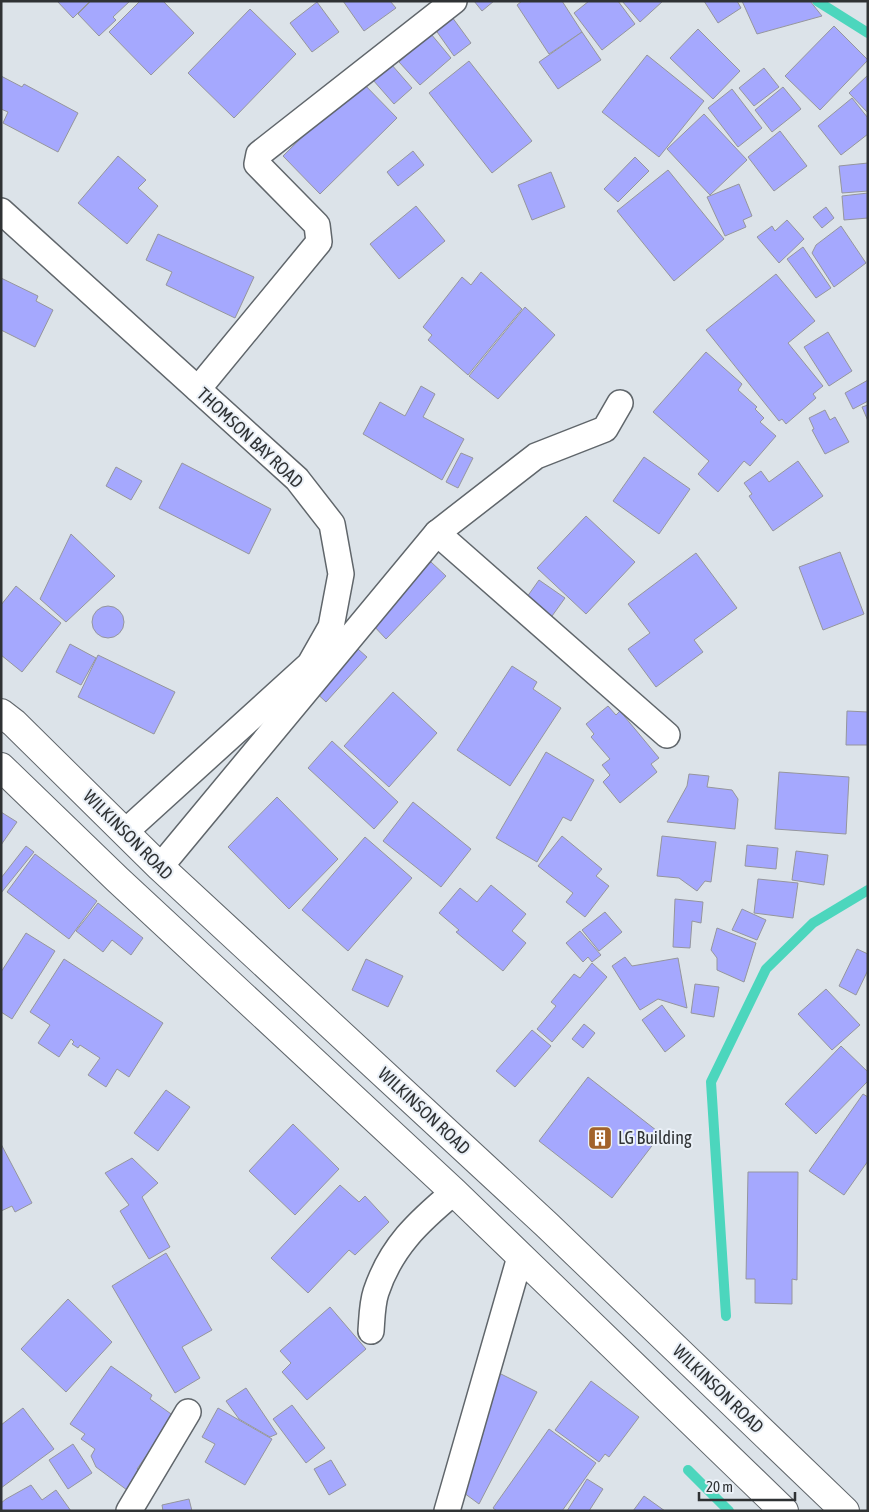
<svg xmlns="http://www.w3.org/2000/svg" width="869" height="1512" font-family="'Asap Condensed',sans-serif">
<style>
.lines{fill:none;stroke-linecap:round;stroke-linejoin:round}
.stream{stroke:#4cd6bd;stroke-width:10}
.building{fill:#a5a8fe;stroke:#95969d}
.street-casing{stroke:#60666b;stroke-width:28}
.primary-casing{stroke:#60666b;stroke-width:30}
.street{stroke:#fff;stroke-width:25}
.primary{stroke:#fff;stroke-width:28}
.labels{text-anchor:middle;stroke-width:4;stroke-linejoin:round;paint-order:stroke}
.street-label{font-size:18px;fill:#2f3234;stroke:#eaf0f7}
.poi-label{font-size:18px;fill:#2f3234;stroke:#eaf0f7;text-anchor:start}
</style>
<rect width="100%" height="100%" fill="#dce3e9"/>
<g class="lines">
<!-- stream -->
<g class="stream">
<polyline points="817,1 868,33"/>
<polyline points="726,1316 711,1082 766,969 813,923 868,890"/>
<polyline points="688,1470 729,1511"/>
</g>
</g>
<!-- building -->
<g class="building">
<polygon points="57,1 90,1 73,18"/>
<polygon points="91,1 130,1 113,17 116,20 99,36 78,14"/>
<polygon points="140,1 163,1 194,33 151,75 109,32"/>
<polygon points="343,1 390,1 396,8 364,31"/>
<polygon points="474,1 494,1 482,11"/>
<polygon points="522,1 562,1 582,32 549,54 517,5"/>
<polygon points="589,1 618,1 635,24 602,50 574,13"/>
<polygon points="622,1 663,1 640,22"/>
<polygon points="704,1 737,1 741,8 718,23"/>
<polygon points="742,1 810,1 822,16 757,34"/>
<polygon points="317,2 339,32 312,52 290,23"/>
<polygon points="250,9 296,54 234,118 188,73"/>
<polygon points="452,17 471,43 454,56 435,29"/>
<polygon points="834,26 868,60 820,110 785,76"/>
<polygon points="698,29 740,71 713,99 670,58"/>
<polygon points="582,32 601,60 558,89 539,62"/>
<polygon points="431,34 451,58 420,85 399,62"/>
<polygon points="647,55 704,101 659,157 602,112"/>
<polygon points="469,61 532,141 492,173 429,93"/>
<polygon points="391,64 412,88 394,104 373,80"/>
<polygon points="764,68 779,87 754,106 739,88"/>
<polygon points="868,75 868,113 849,93"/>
<polygon points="1,76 22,87 24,84 78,113 58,152 3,123 8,112 1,109"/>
<polygon points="360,80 397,118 320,194 283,156"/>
<polygon points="783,87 801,109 772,132 755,110"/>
<polygon points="732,89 762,128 738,147 708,108"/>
<polygon points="852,98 868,118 868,134 841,155 818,126"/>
<polygon points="704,114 747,160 710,195 667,149"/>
<polygon points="780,131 807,166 774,191 748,157"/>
<polygon points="413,151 424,165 398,186 387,172"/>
<polygon points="118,156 146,180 138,188 158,206 127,244 78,203"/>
<polygon points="635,157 649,171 618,202 604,189"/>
<polygon points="868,163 868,191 842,193 839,166"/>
<polygon points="668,170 724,239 674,281 617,211"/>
<polygon points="551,172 565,207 532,220 518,185"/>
<polygon points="739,184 752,216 743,220 746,227 725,236 707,197"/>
<polygon points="868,193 868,218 844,220 842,196"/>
<polygon points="416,206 445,241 399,279 370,244"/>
<polygon points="826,207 834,218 822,228 813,217"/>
<polygon points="787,220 804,239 779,263 757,237 772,226 775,231"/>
<polygon points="841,226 866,263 834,287 812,253 816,245"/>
<polygon points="158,234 254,277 235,318 166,285 172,272 146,260"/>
<polygon points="803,247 831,288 816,298 787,259"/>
<polygon points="481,272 522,309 468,375 428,340 432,335 423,327 462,277 471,285"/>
<polygon points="776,274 815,321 788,343 823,386 813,394 816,398 786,424 782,419 779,421 706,330"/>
<polygon points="1,278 38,296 36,301 53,310 35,347 1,330"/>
<polygon points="525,307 555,335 498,399 469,376"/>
<polygon points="828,332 852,371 829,386 804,347"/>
<polygon points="706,352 742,384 738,390 757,407 755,409 764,418 760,422 776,436 750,466 744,461 718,492 698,474 709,461 653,412"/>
<polygon points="868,380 868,401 853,409 845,393"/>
<polygon points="421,386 435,394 423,417 464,439 442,480 363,434 380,402 405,416"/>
<polygon points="868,405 868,421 862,407"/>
<polygon points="825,410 830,420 835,417 849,442 825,454 812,430 814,429 809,418"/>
<polygon points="461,453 473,458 458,488 446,482"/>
<polygon points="644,457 690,489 659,534 613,501"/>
<polygon points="798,461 823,496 773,531 749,496 752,494 744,483 761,471 769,482"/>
<polygon points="182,463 271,509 249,554 159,508"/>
<polygon points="116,467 142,481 131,500 106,486"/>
<polygon points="586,516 635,562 586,614 537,568"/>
<polygon points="71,534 115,576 66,622 40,599"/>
<polygon points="840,552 864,614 823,630 799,567"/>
<polygon points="696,553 737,608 694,640 703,652 656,687 628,649 650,633 628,604"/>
<polygon points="431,562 446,576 386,639 372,624"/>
<polygon points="539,580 565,598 547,623 522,604"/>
<polygon points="16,586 61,623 22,672 1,655 1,605"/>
<circle cx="108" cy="622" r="16"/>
<polygon points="350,642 367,657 326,702 310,687"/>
<polygon points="70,644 96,658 81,685 56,672"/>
<polygon points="98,655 175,692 154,734 78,697"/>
<polygon points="512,666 537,682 533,689 561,708 510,786 457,750"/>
<polygon points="393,692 437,733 389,787 344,746"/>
<polygon points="608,706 616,715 620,711 659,758 651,764 657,772 620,803 603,782 610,775 602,765 610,759 591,737 594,734 586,724"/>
<polygon points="847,711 868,712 868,745 846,745"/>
<polygon points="332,741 398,802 374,829 308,768"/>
<polygon points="546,752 594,780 571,821 563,817 537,862 496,838"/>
<polygon points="779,772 849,777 846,834 775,829"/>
<polygon points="689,774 709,776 707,787 732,790 738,799 735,829 667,822 687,786"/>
<polygon points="277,797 338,859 289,909 228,847"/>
<polygon points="413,802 471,849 441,887 383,841"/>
<polygon points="1,812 17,822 1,845"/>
<polygon points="562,836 602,869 596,876 609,886 585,917 566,902 573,893 538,866"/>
<polygon points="662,836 716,842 711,882 705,881 697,891 679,878 657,876"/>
<polygon points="365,837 412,878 348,951 302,910"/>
<polygon points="747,845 778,848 776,869 745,866"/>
<polygon points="26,846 34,852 1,893 1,878"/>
<polygon points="796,851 828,855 824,885 792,880"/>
<polygon points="35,854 97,901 69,939 7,892"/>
<polygon points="758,879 798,883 793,918 754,913"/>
<polygon points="491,885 526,914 512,931 526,943 503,971 456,932 459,930 439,913 460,888 477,902"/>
<polygon points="675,899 703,902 701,923 692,921 690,948 673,947"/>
<polygon points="98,903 143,938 131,955 112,940 103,952 76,931"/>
<polygon points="742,909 766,920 757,940 732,930"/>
<polygon points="605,912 622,932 599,951 582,930"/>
<polygon points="717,928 756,943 744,982 717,970 717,958 711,950"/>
<polygon points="580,931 601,955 592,962 588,957 583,962 566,943"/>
<polygon points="26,933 55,951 12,1019 1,1012 1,972"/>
<polygon points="857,949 868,954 868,970 856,995 839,986"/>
<polygon points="625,957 632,966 678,958 687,1008 658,999 640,1010 612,966"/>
<polygon points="64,959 163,1023 129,1077 117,1069 106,1087 88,1075 100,1058 80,1045 78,1048 72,1044 74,1042 71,1039 59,1057 38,1043 50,1025 30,1012"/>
<polygon points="366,959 403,976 388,1007 352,990"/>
<polygon points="592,963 607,977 552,1042 537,1029 556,1006 551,1002 574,974 580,978"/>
<polygon points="695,984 719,987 714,1017 691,1013"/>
<polygon points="826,989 860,1025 832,1050 798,1014"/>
<polygon points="662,1005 685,1036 665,1052 642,1020"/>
<polygon points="584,1024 595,1033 583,1048 572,1039"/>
<polygon points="532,1030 551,1046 515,1087 496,1071"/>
<polygon points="841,1046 868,1072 868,1081 816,1134 785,1104"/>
<polygon points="588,1077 661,1134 612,1198 539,1141"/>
<polygon points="166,1090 190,1107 158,1151 134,1133"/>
<polygon points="863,1094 868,1097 868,1161 844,1195 809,1171"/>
<polygon points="293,1124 339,1169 295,1215 249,1171"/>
<polygon points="1,1144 32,1203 15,1212 12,1206 1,1211"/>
<polygon points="132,1158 158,1183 142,1197 170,1247 149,1259 120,1211 129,1205 105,1173"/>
<polygon points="748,1172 798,1172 797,1280 792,1279 792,1304 755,1303 755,1279 746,1279"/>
<polygon points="340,1185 359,1202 365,1196 389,1222 355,1255 349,1250 308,1293 271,1258"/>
<polygon points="166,1253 212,1330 182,1347 200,1378 175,1393 112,1286"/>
<polygon points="68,1299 112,1342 66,1392 21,1349"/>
<polygon points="330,1307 366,1349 307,1400 282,1372 291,1363 280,1351"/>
<polygon points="111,1366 152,1395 150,1399 174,1416 137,1469 140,1472 127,1490 96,1467 91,1456 95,1449 81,1439 85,1434 70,1424"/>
<polygon points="499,1373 537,1392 479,1504 464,1493"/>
<polygon points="591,1381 639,1417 609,1457 605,1454 599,1462 555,1430"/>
<polygon points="246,1388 277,1434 270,1437 239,1419 226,1401"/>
<polygon points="292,1405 325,1448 306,1463 273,1419"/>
<polygon points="23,1408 54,1449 1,1488 1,1425"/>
<polygon points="218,1408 272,1439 245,1485 205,1462 215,1444 202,1437"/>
<polygon points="549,1429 596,1463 562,1511 497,1511 493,1508"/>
<polygon points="73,1444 92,1473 68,1489 49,1460"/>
<polygon points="331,1460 346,1485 329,1495 314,1469"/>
<polygon points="587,1479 603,1489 589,1511 567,1511"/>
<polygon points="31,1485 42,1500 56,1490 71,1511 1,1511 1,1503 6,1499"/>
<polygon points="644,1496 665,1511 633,1511"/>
<polygon points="189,1499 192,1511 163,1511 162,1505"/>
</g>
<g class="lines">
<defs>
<g id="street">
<polyline points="1,211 297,479 332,524 341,574 331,627 310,664 125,832"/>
<polyline points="198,389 319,242 317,225 257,164 259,154 454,1"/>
<polyline points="437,533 667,735"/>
<polyline points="160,867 437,533 536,456 605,429 620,403"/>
<path d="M371 1331C372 1318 372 1304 376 1292 391 1247 418 1222 454 1192"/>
<polyline points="129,1511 188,1412"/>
<polyline points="447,1511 520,1257"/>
</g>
<g id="primary">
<polyline points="1,713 14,723 160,867 547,1225 845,1511"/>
<polyline points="1,767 117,879 454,1192 784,1511"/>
</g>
</defs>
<!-- street casing -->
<use href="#street" class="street-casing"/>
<!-- primary casing -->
<use href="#primary" class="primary-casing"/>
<!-- street -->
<use href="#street" class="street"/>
<!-- primary -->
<use href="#primary" class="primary"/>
</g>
<!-- icons -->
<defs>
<symbol id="building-square" viewBox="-11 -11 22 22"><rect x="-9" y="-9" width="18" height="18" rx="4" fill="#a2632b" stroke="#eaf0f7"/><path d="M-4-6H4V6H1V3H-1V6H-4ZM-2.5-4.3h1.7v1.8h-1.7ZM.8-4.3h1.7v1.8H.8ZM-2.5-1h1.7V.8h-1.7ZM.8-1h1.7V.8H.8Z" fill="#fff"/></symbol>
</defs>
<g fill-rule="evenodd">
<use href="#building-square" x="586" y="1124" width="28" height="28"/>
</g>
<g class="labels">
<!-- street labels -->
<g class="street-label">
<text transform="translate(250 438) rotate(43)" y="6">THOMSON BAY ROAD</text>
<text transform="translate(128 835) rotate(45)" y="6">WILKINSON ROAD</text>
<text transform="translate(424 1111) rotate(43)" y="6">WILKINSON ROAD</text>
<text transform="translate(718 1389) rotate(44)" y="6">WILKINSON ROAD</text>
</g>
<!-- poi labels -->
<g class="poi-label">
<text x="618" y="1144">LG Building</text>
</g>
</g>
<!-- border -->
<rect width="869" height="1512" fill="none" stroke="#2f3234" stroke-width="5"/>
<!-- scale -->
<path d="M699 1492v8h96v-8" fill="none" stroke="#2f3234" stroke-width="2.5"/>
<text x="706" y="1492" font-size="15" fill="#2f3234" stroke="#eaf0f7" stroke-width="4" paint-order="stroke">20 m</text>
</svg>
